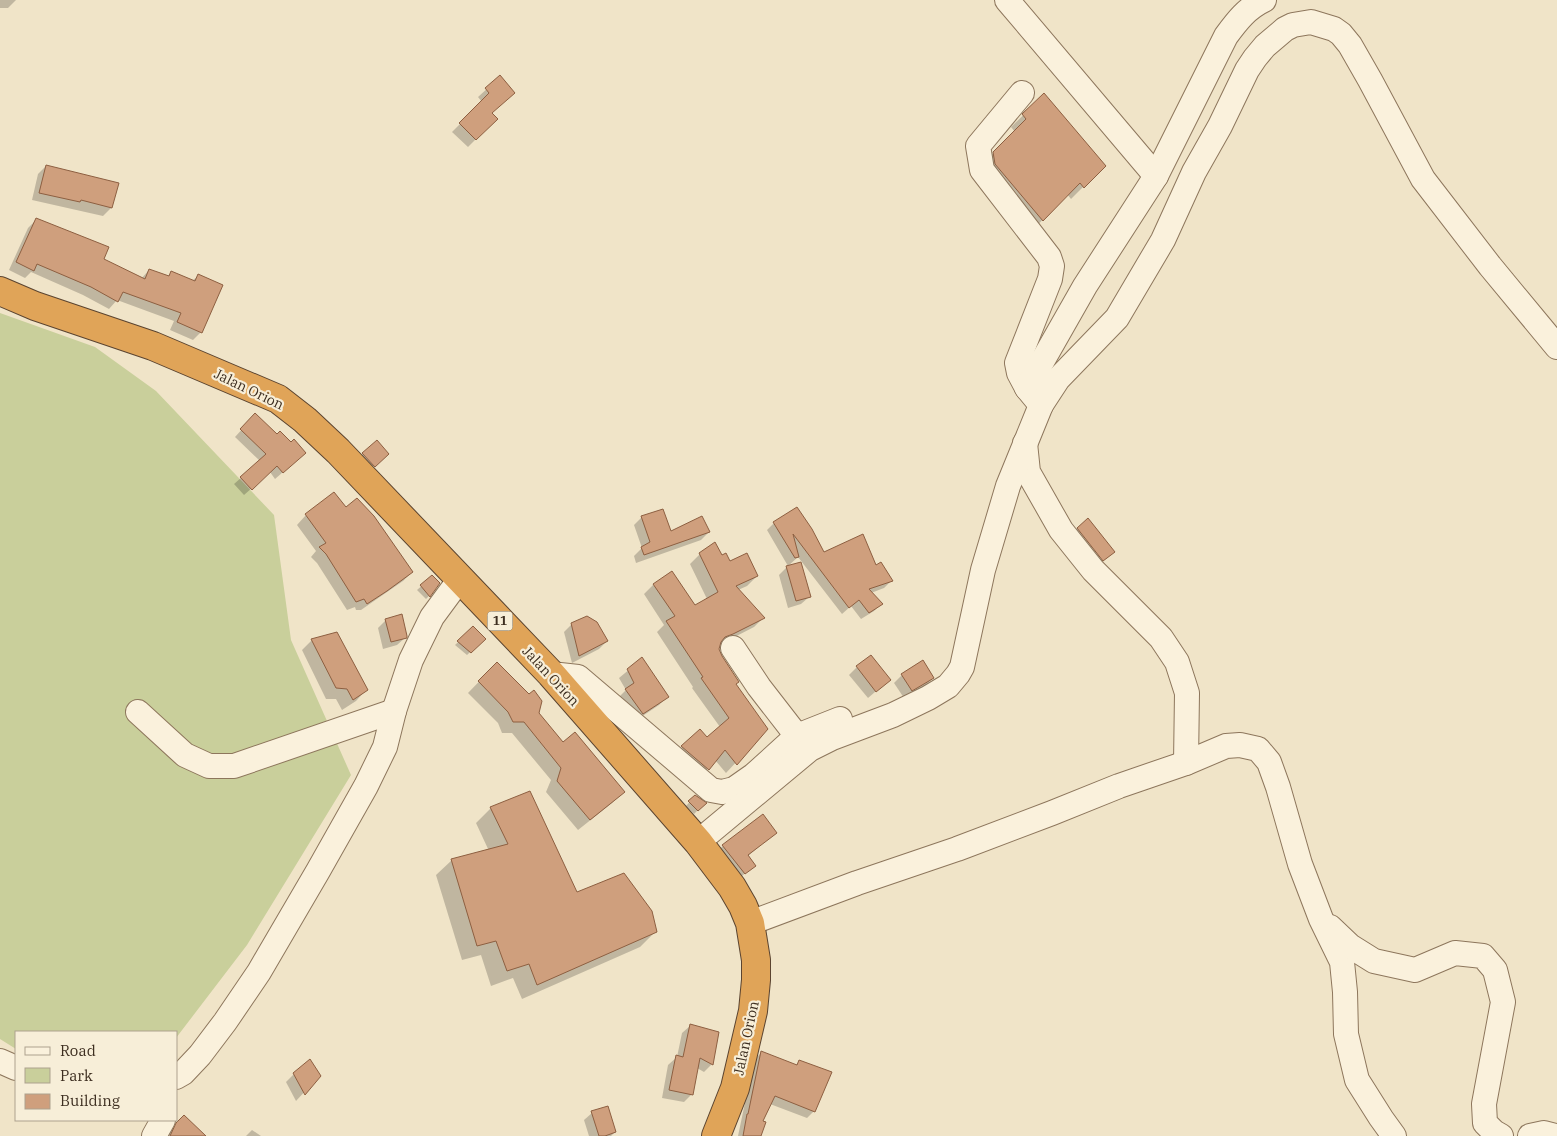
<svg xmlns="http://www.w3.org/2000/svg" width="1557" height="1136" font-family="'IBM Plex Serif',serif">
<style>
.green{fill:#c9cf9b}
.shadow{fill:#0003}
.building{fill:#cf9f7d;stroke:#8d5f41}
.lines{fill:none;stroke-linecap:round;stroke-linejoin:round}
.minor-casing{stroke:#8d765c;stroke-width:26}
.highway-casing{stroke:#5b4430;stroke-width:30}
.minor{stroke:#faf1dc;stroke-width:24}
.highway{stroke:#e0a458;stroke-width:28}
.labels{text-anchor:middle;stroke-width:4.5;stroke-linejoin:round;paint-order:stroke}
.shield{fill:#f7eed8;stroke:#756857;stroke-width:1}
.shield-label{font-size:12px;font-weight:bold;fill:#3d2e20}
.street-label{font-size:14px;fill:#3d2e20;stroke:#f7eed8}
</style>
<rect width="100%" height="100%" fill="#f0e4c8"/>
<!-- green -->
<polygon class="green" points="0,313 95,347 156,391 274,515 291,640 351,775 247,945 176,1038 176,1032 16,1032 16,1049 0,1039"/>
<!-- shadow -->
<g class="shadow">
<polygon points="0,0 16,0 8,8 0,8"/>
<polygon points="500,77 490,113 496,119 468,147 452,132 482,102 478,97"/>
<polygon points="1044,95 1104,166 1071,199 1067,194 1031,232 981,165 1015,132 1011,127"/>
<polygon points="46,166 111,208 103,216 32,200 38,174"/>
<polygon points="36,220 102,260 141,279 149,270 167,277 171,273 192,281 198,276 201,332 193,340 170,330 174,321 117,300 109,309 83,295 31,272 25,278 9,270 28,228"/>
<polygon points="255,415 277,436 291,443 298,459 275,479 270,472 244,495 234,484 260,461 235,437"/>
<polygon points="363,454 384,458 370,469 359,457"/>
<polygon points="334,494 346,509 412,572 403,581 361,610 356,610 355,607 347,610 317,563 311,557 316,551 297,525 306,515"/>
<polygon points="797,509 823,553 876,567 891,581 884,588 871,593 881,604 874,611 861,619 851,606 842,614 798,557 788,566 767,530 774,523"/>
<polygon points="642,517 670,533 709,532 701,540 636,563 634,556 642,548 634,525"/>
<polygon points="1077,528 1113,552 1095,568 1070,536"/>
<polygon points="700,554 721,557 729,563 757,576 747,586 738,590 763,618 754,627 719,645 718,649 735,685 767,729 726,773 715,760 698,779 672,756 700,731 706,739 720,727 692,688 693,687 657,632 664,625 644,594 653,585 695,606 707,599 690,564"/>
<polygon points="787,567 809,597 801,604 788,608 779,575"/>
<polygon points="432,577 429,596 426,599 417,590"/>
<polygon points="386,620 406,637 397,645 383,649 378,628"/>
<polygon points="572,624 607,641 599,649 572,663 564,632"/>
<polygon points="473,628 484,639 467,655 455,645"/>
<polygon points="312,640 366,690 356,701 342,710 336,699 326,699 302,650"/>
<polygon points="642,659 667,697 659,705 635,721 618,698 626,690 619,678"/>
<polygon points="497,663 563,744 623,792 612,803 578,830 546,792 551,780 512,733 502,733 498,723 468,693"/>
<polygon points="857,667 889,680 868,698 849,675"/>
<polygon points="902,675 933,678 925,686 904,698 894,683"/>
<polygon points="695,796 705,803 694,814 686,806"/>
<polygon points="491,808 576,894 655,932 640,947 522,999 513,978 491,986 481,955 462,960 436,875 452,860 489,851 476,823"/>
<polygon points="775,833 748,856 755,865 736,881 715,853 723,846"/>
<polygon points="690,1026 712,1064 704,1072 697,1068 692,1094 684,1102 662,1098 668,1065 677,1057 682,1033"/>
<polygon points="762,1052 795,1066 799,1062 814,1111 807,1118 770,1104 761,1122 760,1136 738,1136 754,1060"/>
<polygon points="294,1074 319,1076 296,1101 286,1082"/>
<polygon points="592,1113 615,1132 611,1136 589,1136 584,1120"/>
<polygon points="184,1117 192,1136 166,1136 168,1133"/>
<polygon points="252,1130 261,1136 246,1136"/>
</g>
<!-- building -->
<g class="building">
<polygon points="500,75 515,93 492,113 498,119 476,140 459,123 489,93 485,88"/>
<polygon points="1044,93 1106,166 1084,188 1080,183 1043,221 995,164 993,152 1026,119 1022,114"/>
<polygon points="46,165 119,183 112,208 81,200 80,202 39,193"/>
<polygon points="36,218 109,247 104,259 145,279 149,269 169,276 171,271 195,281 198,274 223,285 202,333 177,322 181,313 123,292 118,302 91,287 37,264 34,271 16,262"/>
<polygon points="255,413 277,434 280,431 291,442 294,439 306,453 283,473 277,466 252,490 240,477 266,454 240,429"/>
<polygon points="377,440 389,454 375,467 362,453"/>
<polygon points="334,492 346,507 357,498 374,516 413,572 387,591 367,604 364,599 356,602 326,554 319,547 326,543 305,514"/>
<polygon points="797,507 812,529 824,552 863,534 876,565 881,562 893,581 869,589 883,604 869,613 859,600 849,608 793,534 799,557 795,558 773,522"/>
<polygon points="663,509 671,531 702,516 710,532 644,555 641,547 650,542 641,516"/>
<polygon points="1088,518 1115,552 1103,561 1077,528"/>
<polygon points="715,542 722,555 726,553 730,561 747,553 758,576 736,586 765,618 733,634 725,637 721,642 719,649 722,656 739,682 736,684 768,729 737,765 725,750 709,770 681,746 700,729 707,737 729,718 701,678 703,677 666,621 675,616 653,584 672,571 695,605 718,592 699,553"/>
<polygon points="801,562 811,597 796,601 786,566"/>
<polygon points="432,575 440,583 430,597 420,585"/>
<polygon points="402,614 407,636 407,638 391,642 385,619"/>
<polygon points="587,616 597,622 608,641 579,656 571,623"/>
<polygon points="473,626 486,639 471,653 457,641"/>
<polygon points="337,632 368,690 353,700 347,689 336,688 311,639"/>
<polygon points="871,655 891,680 876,692 856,666"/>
<polygon points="642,657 669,697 643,714 625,689 634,683 627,669"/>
<polygon points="923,660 934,678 912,691 901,674"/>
<polygon points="497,662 529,694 534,690 542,701 539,713 563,742 575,732 625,792 590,820 557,781 561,768 524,722 513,722 508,712 478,681"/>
<polygon points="530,791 577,892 624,873 652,911 657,932 537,985 529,964 507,971 496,941 477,946 451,859 508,844 490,807"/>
<polygon points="695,795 707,803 698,811 688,801"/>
<polygon points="763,814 777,833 748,855 756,866 745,874 722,845"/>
<polygon points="690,1024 719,1032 713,1065 700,1058 693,1095 669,1090 676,1055 683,1057"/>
<polygon points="761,1051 797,1065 799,1060 832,1072 815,1112 775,1096 763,1121 766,1122 761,1136 743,1136 747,1114 748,1114"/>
<polygon points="310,1059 321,1076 305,1095 293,1073"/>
<polygon points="608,1106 616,1132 605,1136 599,1136 591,1111"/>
<polygon points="184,1115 206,1136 170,1136 176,1123"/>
</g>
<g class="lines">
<defs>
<g id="minor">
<polyline points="1007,0 1156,176"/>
<polyline points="1022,93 978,146 982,170 1049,257 1052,266 1050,279 1017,363 1019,373 1027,388"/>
<path d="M1041 405 1027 388 1085 286 1156 176 1226 36C1237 21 1247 8 1264 0"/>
<polyline points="1025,443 1028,472 1061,530 1093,570 1161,638 1177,662 1187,693 1186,763"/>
<polyline points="733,648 759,687 797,736"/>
<polyline points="551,674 578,677 711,790 722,792 734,789 754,775 797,736 840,719"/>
<polyline points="138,712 185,755 209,766 234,766 394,711"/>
<polyline points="698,842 810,749 832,738 893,715 928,698 948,686 958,674 962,667 983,570 1008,486 1041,405 1058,379 1117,318 1163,240 1194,172 1220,126 1247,70 1255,58 1265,46 1285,29 1293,25 1311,22 1334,29 1341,34 1350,45 1370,80 1423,179 1490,266 1557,347"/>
<polyline points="750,923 857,883 957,849 1052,813 1119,786 1186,763 1226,746 1240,745 1258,749 1269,762 1278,787 1300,864 1321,919 1342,962 1345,992 1346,1034 1357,1080 1381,1118 1394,1136"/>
<polyline points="1330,927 1350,946 1374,961 1415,970 1455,953 1483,956 1495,970 1503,1002 1484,1104 1485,1123 1494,1132 1501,1136"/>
<polyline points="0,1061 16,1068"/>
<polyline points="176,1077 183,1073 200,1055 225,1022 259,972 318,871 366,786 385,747 394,711 411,660 432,617 460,579"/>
<polyline points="154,1136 163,1120"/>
<polyline points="1530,1136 1544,1133 1555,1136"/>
</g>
<polyline id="highway" points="0,291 35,306 153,346 278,399 305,420 338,451 551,674 698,842 732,887 743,906 750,923 756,960 756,980 753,1011 735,1088 716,1136"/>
</defs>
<!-- minor casing -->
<use href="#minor" class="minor-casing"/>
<!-- highway casing -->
<use href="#highway" class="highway-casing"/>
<!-- minor -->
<use href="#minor" class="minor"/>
<!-- highway -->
<use href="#highway" class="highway"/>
</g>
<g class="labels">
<!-- shield labels -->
<rect class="shield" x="487.5" y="611.5" width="25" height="19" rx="4"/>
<g class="shield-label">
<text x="500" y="625">11</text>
</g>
<!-- street labels -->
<g class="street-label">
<text transform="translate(249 389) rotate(26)" y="5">Jalan Orion</text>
<text transform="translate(551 676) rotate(47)" y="5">Jalan Orion</text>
<text transform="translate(746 1038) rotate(-78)" y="5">Jalan Orion</text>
</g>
</g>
<!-- legend -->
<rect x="15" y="1031" width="162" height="90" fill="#f7eed8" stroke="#ada18e"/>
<rect x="25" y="1047" width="25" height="8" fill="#faf1dc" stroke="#ada18e"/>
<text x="60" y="1056" font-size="15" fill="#3d2e20">Road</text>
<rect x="25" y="1068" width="25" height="15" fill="#c9cf9b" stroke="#ada18e"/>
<text x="60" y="1081" font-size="15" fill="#3d2e20">Park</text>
<rect x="25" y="1094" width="25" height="15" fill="#cf9f7d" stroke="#ada18e"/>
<text x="60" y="1106" font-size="15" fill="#3d2e20">Building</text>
</svg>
